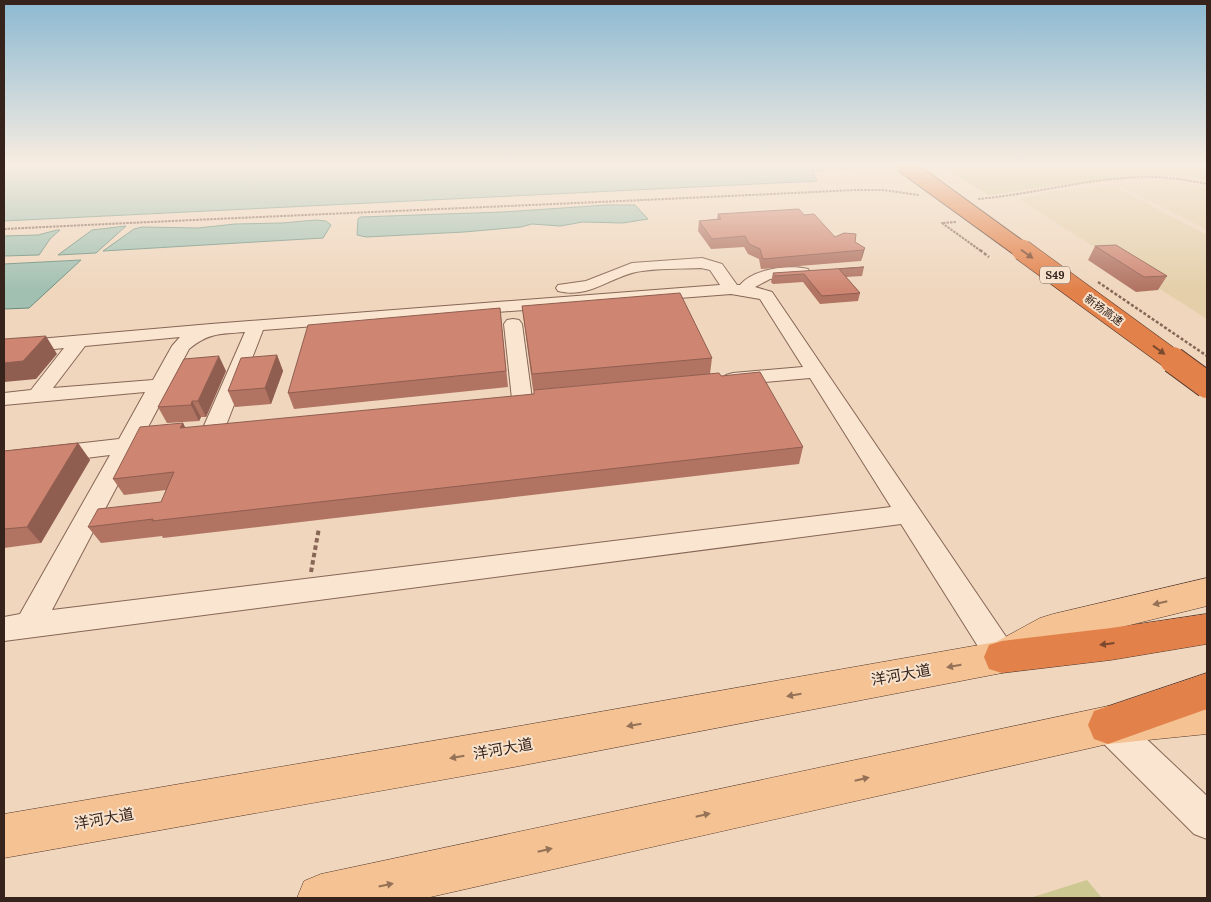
<svg xmlns="http://www.w3.org/2000/svg" width="1211" height="902" font-family="Lora,'Noto Sans SC',serif">
<style>
.farmland{fill:#e4cfaa}
.green{fill:#cdc891}
.water{fill:#a1c0b1;stroke:#688d7d}
.lines{fill:none;stroke-linecap:round;stroke-linejoin:round}
.minor-casing{stroke:#876656;stroke-width:2}
.major-casing{stroke:#54362b;stroke-width:1}
.highway-casing{stroke:#54362b;stroke-width:1}
.path-far2{stroke:#876656;stroke-width:2;stroke-dasharray:2.5 1;stroke-linecap:butt}
.path-far1{stroke:#876656;stroke-width:2.5;stroke-dasharray:3 2;stroke-linecap:butt}
.path{stroke:#876656;stroke-width:4;stroke-dasharray:4.5 3;stroke-linecap:butt}
.minor{fill:#fae5d0;fill-rule:evenodd}
.major{fill:#f4c293;fill-rule:evenodd}
.highway{fill:#e2814a;fill-rule:evenodd}
.highway-bridge-far2-casing{stroke:#54362b;stroke-width:18;stroke-linecap:butt}
.highway-bridge-far1-casing{stroke:#54362b;stroke-width:22;stroke-linecap:butt}
.highway-bridge-casing{stroke:#54362b;stroke-width:28;stroke-linecap:butt}
.highway-bridge-far2{stroke:#e2814a;stroke-width:16}
.highway-bridge-far1{stroke:#e2814a;stroke-width:21}
.highway-bridge{stroke:#e2814a;stroke-width:26}
.wall{fill:#b17362}
.shaded-wall{fill:#905e50}
.building{fill:#ce8672;stroke:#905e50}
.oneway{fill:#7b492e}
.oneway2{fill:#957257}
.labels{text-anchor:middle;stroke-width:4;stroke-linejoin:round;paint-order:stroke}
.shield{fill:#f6e2cd;stroke:#705c50;stroke-width:1}
.shield-label{font-size:11px;font-weight:bold;fill:#36231b}
.far-street-label{font-size:11px;fill:#36231b;stroke:#f6e2cd}
.near-street-label{font-size:15px;fill:#36231b;stroke:#f6e2cd}
</style>
<rect width="100%" height="100%" fill="#efd6bd"/>
<!-- farmland -->
<g class="farmland">
<polygon points="1168,180 1207,188 1207,230 1117,184"/>
<polygon points="1112,185 1207,235 1207,319 1019,199 1054,191"/>
</g>
<!-- green -->
<g class="green">
<polygon points="941,164 1207,164 1207,181 1192,176 1159,175 1067,184 989,195 955,175"/>
<polygon points="1087,880 1102,898 1030,898"/>
</g>
<!-- water -->
<g class="water">
<polygon points="4,164 906,164 812,171 817,181 4,221"/>
<polygon points="607,205 635,205 648,219 623,223 583,222 560,226 532,224 521,227 464,232 366,237 357,235 358,219 360,217 503,212"/>
<polygon points="316,220 326,221 331,225 323,238 103,251 134,229 142,227 198,228 235,224 282,223"/>
<polygon points="126,226 96,253 58,255 92,230"/>
<polygon points="57,230 60,230 50,239 39,255 4,256 4,236 38,235"/>
<polygon points="81,260 29,308 4,309 4,264"/>
</g>
<g class="lines">
<defs>
<g id="minor">
<polygon points="1196,164 1207,164 1207,170"/>
<path d="M702 258 722 264 737 285H740C753 269 788 264 808 269L810 272 808 275 770 279 755 287 772 292 1013 647 1017 657 1013 667 1002 670 991 667 901 524 4 641V617L20 614 110 455 4 468V452L119 439 145 392 4 405V393L31 390 64 348 4 354V342L211 324 720 285 710 270 701 268C680 269 657 268 636 272 609 278 588 299 558 291L556 288 558 285 586 281 632 263ZM731 294 760 299 803 367 733 373 726 375 723 379 726 383 733 385 810 378 891 507 52 610 189 349C208 333 220 334 245 332L203 428 206 433 214 435 222 433 225 428 263 330ZM180 337 172 346 153 380 53 388 85 346Z"/>
<polygon points="513,319 519,320 522,324 532,399 529,403 522,405 515,403 512,399 504,324 507,320"/>
<polygon points="1108,709 1120,714 1207,796 1207,839 1194,834 1096,736 1092,725 1096,714"/>
</g>
<g id="major">
<polygon points="1207,578 1207,606 1061,642 1015,669 1002,673 514,767 4,858 4,814 514,727 996,642 1040,618 1053,614"/>
<polygon points="1207,696 1207,734 1108,744 426,898 297,898 304,881 321,874 1108,706"/>
</g>
<g id="highway">
<polygon points="1207,614 1207,644 1111,660 1002,673 989,669 984,657 989,645 1002,641 1111,628"/>
<polygon points="1207,673 1207,709 1108,744 1094,739 1088,725 1094,711"/>
</g>
</defs>
<!-- minor casing -->
<use href="#minor" class="minor-casing"/>
<!-- major casing -->
<use href="#major" class="major-casing"/>
<!-- highway casing -->
<use href="#highway" class="highway-casing"/>
<!-- path-far2 -->
<g class="path-far2">
<path d="M978 199C1035 194 1092 177 1150 177 1169 177 1188 180 1207 184"/>
<polyline points="956,222 942,223 981,251"/>
<path d="M4 229C287 215 571 204 854 190H883L919 195"/>
</g>
<!-- path-far1 -->
<g class="path-far1">
<polyline points="980,250 989,257"/>
<polyline points="1098,282 1207,356"/>
</g>
<!-- path -->
<polyline class="path" points="311,572 319,528"/>
<!-- minor -->
<use href="#minor" class="minor"/>
<!-- major -->
<use href="#major" class="major"/>
<!-- highway -->
<use href="#highway" class="highway"/>
<defs>
<polyline id="highway-bridge-far2" points="903,164 1023,251"/>
<polyline id="highway-bridge-far1" points="1022,250 1174,361"/>
<polyline id="highway-bridge" points="1173,360 1207,385"/>
</defs>
<!-- highway-bridge-far2 casing -->
<use href="#highway-bridge-far2" class="highway-bridge-far2-casing"/>
<!-- highway-bridge-far1 casing -->
<use href="#highway-bridge-far1" class="highway-bridge-far1-casing"/>
<!-- highway-bridge casing -->
<use href="#highway-bridge" class="highway-bridge-casing"/>
<!-- highway-bridge-far2 -->
<use href="#highway-bridge-far2" class="highway-bridge-far2"/>
<!-- highway-bridge-far1 -->
<use href="#highway-bridge-far1" class="highway-bridge-far1"/>
<!-- highway-bridge -->
<use href="#highway-bridge" class="highway-bridge"/>
</g>
<!-- wall -->
<g class="wall">
<polygon points="718,214 804,215 835,237 855,242 865,248 862,258 861,261 761,269 759,259 748,254 744,247 711,249 698,231 699,221 717,219"/>
<polygon points="1095,246 1167,276 1158,290 1136,292 1088,260"/>
<polygon points="864,267 862,276 846,277 860,293 858,301 820,304 803,282 773,284 771,282 773,273"/>
<polygon points="522,306 712,358 710,374 533,390"/>
<polygon points="500,308 508,387 294,409 288,393"/>
<polygon points="277,355 283,371 271,404 235,407 228,391"/>
<polygon points="226,371 206,417 201,417 199,421 167,423 158,407"/>
<polygon points="721,376 803,447 799,464 163,538 162,536 101,543 88,527 161,502 166,490 124,495 113,479 183,423 185,428"/>
<polygon points="78,443 90,460 41,543 4,548 4,451"/>
</g>
<!-- shaded-wall -->
<g class="shaded-wall">
<polygon points="865,248 862,258 861,261 863,250"/>
<polygon points="46,336 57,354 36,379 4,382 4,363"/>
<polygon points="277,355 283,371 271,404 265,388"/>
<polygon points="219,356 226,371 206,417 198,401"/>
<polygon points="192,401 201,417 199,421 191,405"/>
<polygon points="183,423 191,439 180,428"/>
<polygon points="78,443 90,460 41,543 27,527"/>
</g>
<!-- building -->
<g class="building">
<polygon points="799,209 804,215 814,214 835,237 844,233 856,234 855,242 865,248 863,250 763,259 760,249 749,244 745,236 712,239 699,221 721,219 718,214"/>
<polygon points="1116,245 1167,276 1144,277 1095,246"/>
<polygon points="864,267 839,269 860,293 822,296 804,274 775,276 773,273"/>
<polygon points="680,293 712,358 532,374 522,306"/>
<polygon points="500,308 506,371 288,393 308,325"/>
<polygon points="46,336 23,361 4,363 4,339"/>
<polygon points="277,355 265,388 228,391 241,358"/>
<polygon points="219,356 198,401 192,401 191,405 158,407 184,359"/>
<polygon points="760,372 803,447 152,521 153,519 88,527 98,509 161,502 174,472 113,479 140,427 183,423 180,428 534,394 534,390 719,373 721,376"/>
<polygon points="78,443 27,527 4,529 4,451"/>
</g>
<!-- one-way arrows -->
<defs><path id="oneway-solid" d="M-6-.8H1V-3.2L6.5 0L1 3.2V.8H-6Z" transform="scale(1.25)"/></defs>
<g class="oneway">
<use href="#oneway-solid" transform="translate(1027 254) rotate(36)"/>
<use href="#oneway-solid" transform="translate(1159 350) rotate(36)"/>
<use href="#oneway-solid" transform="translate(1107 644) rotate(173)"/>
</g>
<g class="oneway2">
<use href="#oneway-solid" transform="translate(1160 603) rotate(167)"/>
<use href="#oneway-solid" transform="translate(954 666) rotate(170)"/>
<use href="#oneway-solid" transform="translate(794 695) rotate(170)"/>
<use href="#oneway-solid" transform="translate(634 725) rotate(170)"/>
<use href="#oneway-solid" transform="translate(457 757) rotate(170)"/>
<use href="#oneway-solid" transform="translate(862 779) rotate(-13)"/>
<use href="#oneway-solid" transform="translate(703 815) rotate(-13)"/>
<use href="#oneway-solid" transform="translate(545 850) rotate(-13)"/>
<use href="#oneway-solid" transform="translate(386 885) rotate(-12)"/>
</g>
<!-- sky -->
<linearGradient id="sky" x2="0" y2="1"><stop stop-color="#8bb9d2"/><stop offset="0.57" stop-color="#f8ede1"/><stop offset="1" stop-color="#f8ede1" stop-opacity="0"/></linearGradient>
<rect width="1211" height="290" fill="url(#sky)"/>
<g class="labels">
<!-- shield labels -->
<rect class="shield" x="1040" y="266.5" width="30" height="17" rx="4"/>
<g class="shield-label">
<text x="1055" y="279">S49</text>
</g>
<!-- far-street labels -->
<g class="far-street-label">
<text transform="translate(1104 310) rotate(36)" y="4">新扬高速</text>
</g>
<!-- near-street labels -->
<g class="near-street-label">
<text transform="translate(901 675) rotate(-10)" y="5">洋河大道</text>
<text transform="translate(503 749) rotate(-10)" y="5">洋河大道</text>
<text transform="translate(104 819) rotate(-10)" y="5">洋河大道</text>
</g>
</g>
<!-- border -->
<rect width="1211" height="902" fill="none" stroke="#36231b" stroke-width="10"/>
</svg>
